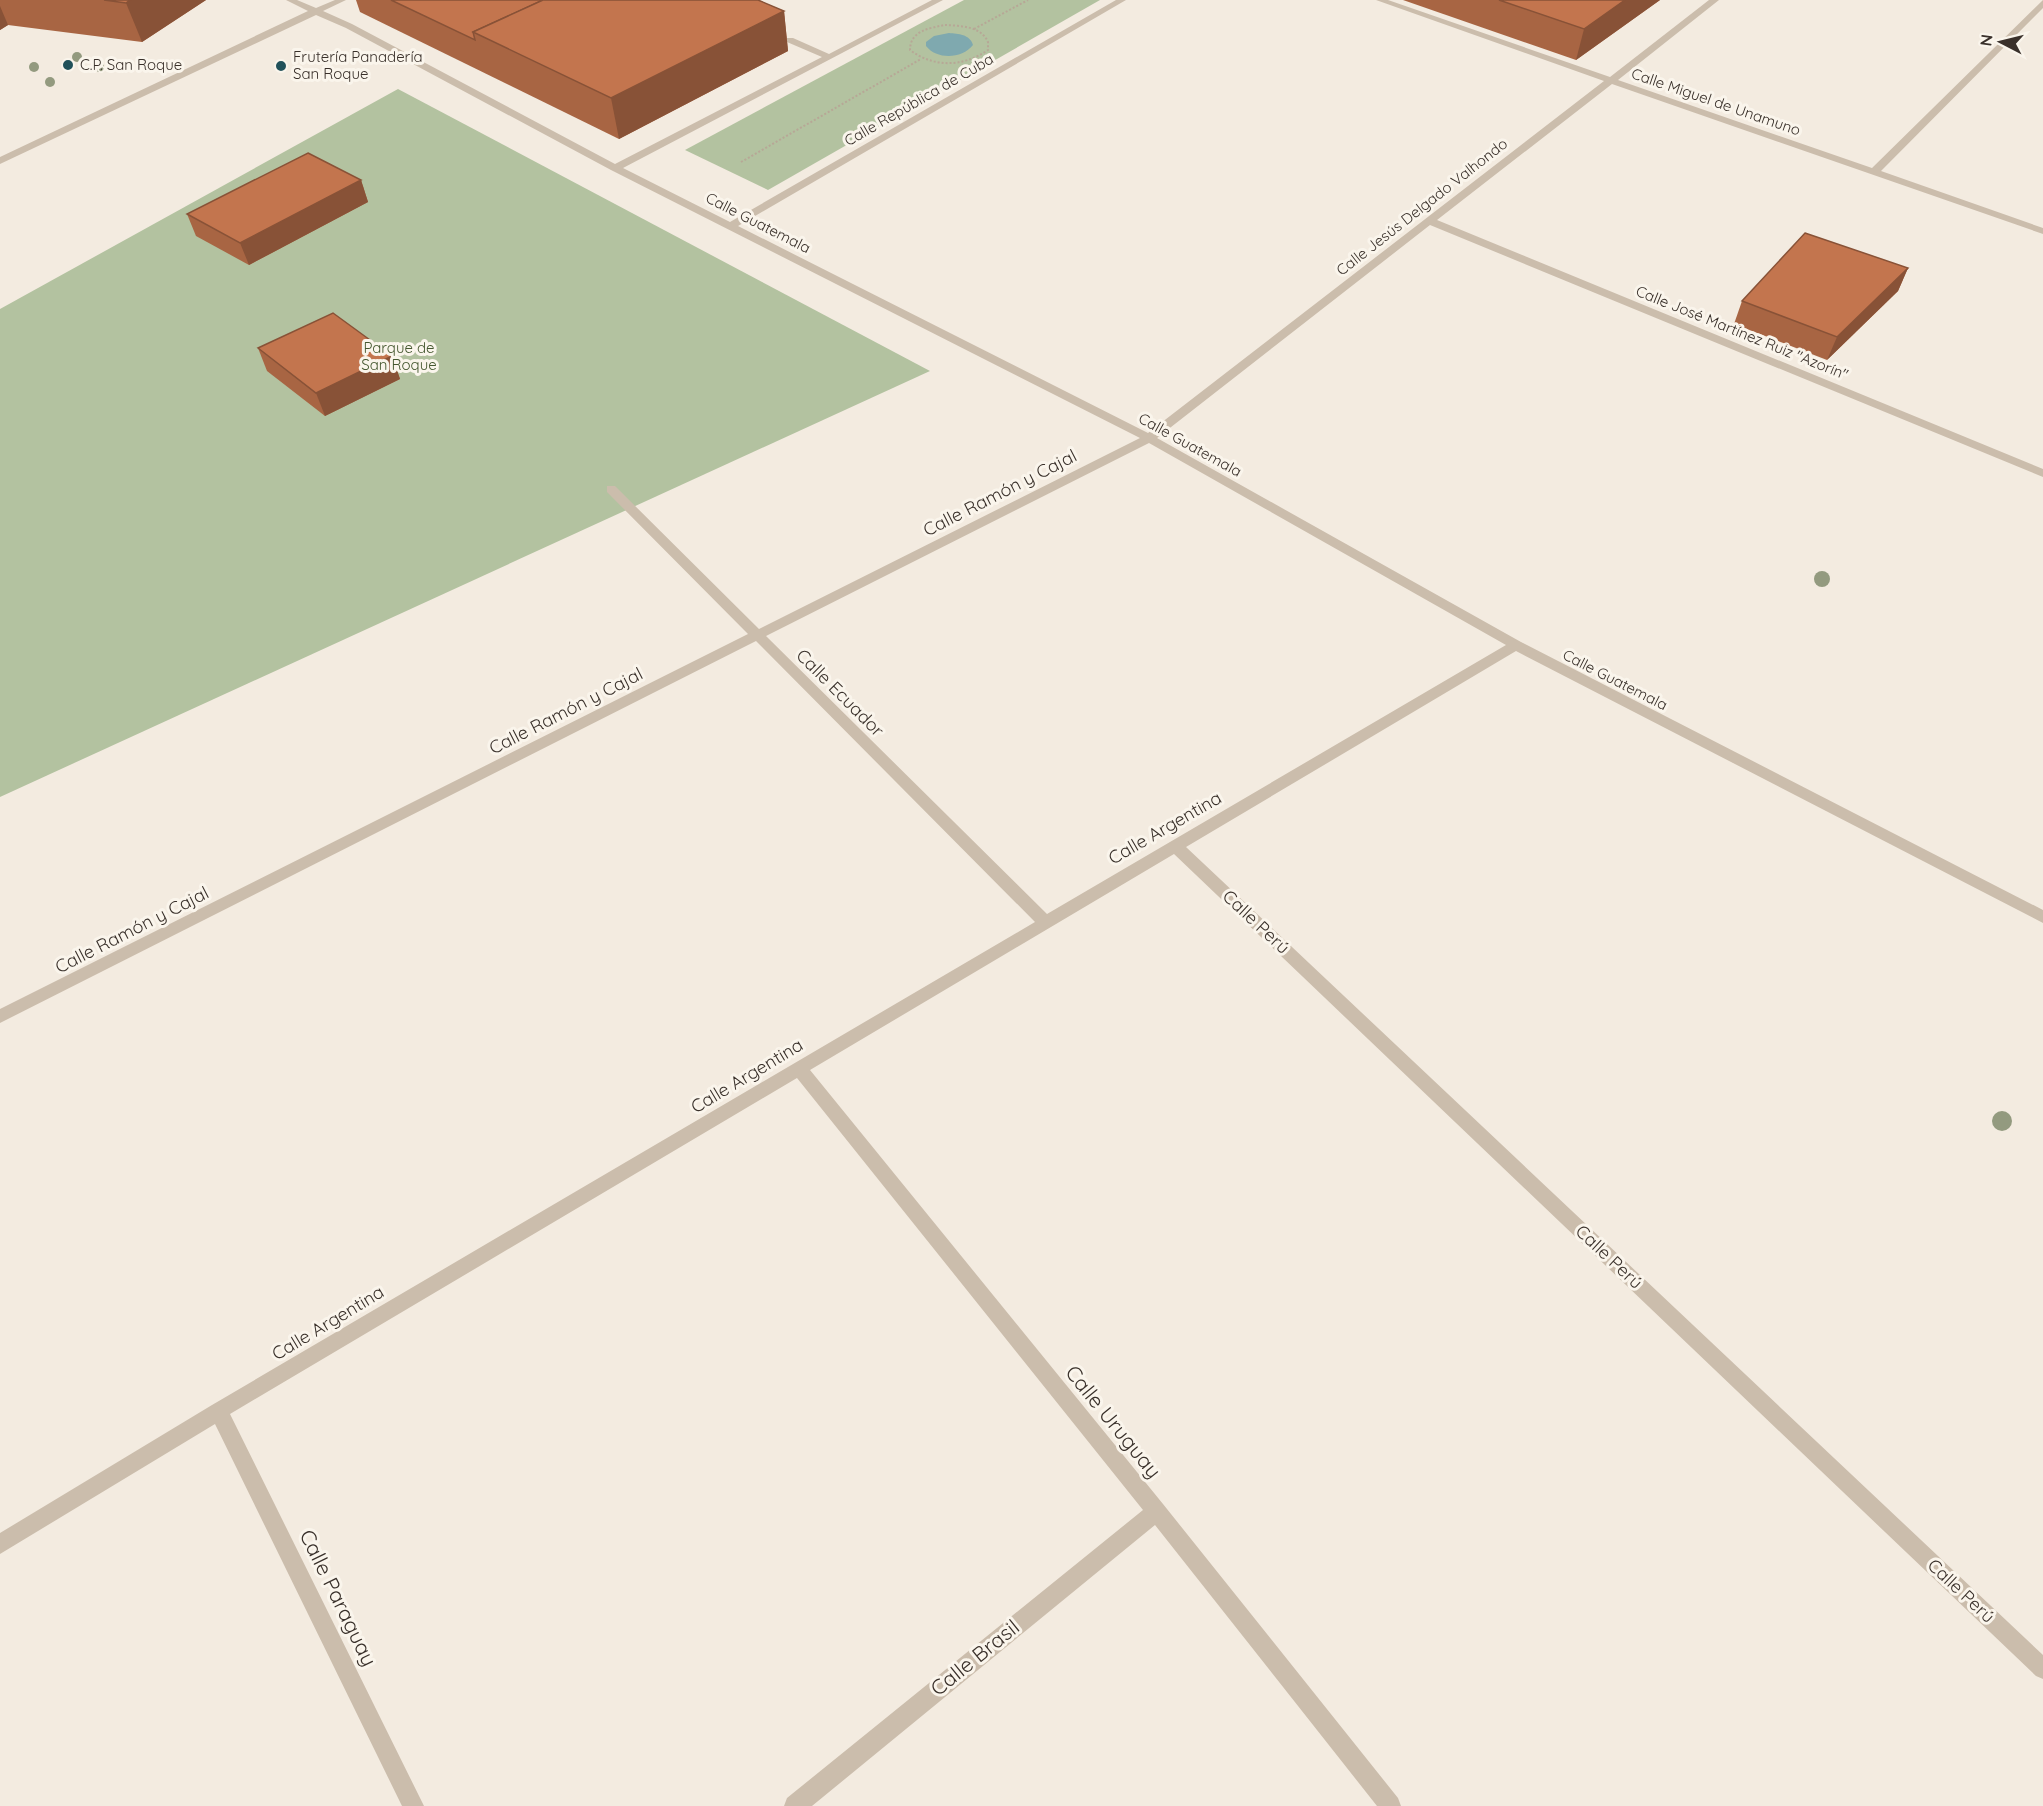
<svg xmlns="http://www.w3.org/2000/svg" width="2043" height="1806" font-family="Quicksand,sans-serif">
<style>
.green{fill:#b3c2a0}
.water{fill:#7fa9af}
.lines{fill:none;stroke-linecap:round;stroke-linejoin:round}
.path{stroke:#b7a796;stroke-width:2;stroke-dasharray:2 2;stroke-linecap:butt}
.minor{fill:#cbbdac;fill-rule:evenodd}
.tree{fill:#939a7f}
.wall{fill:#a86543}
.shaded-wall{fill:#885237}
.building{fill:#c3754e;stroke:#885237;stroke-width:1.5}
.poi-dot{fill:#21515a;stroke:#faf5ec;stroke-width:2}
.labels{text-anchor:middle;stroke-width:6;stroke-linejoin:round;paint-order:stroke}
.far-poi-label{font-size:15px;fill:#39302a;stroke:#faf5ec;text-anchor:start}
.far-street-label{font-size:15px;fill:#39302a;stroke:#faf5ec}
.far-park-label{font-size:15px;fill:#44572f;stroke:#faf5ec}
.street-label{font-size:18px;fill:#39302a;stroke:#faf5ec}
.near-street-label{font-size:21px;fill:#39302a;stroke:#faf5ec}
</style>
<rect width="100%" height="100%" fill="#f3ebe0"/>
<!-- green -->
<g class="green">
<polygon points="964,0 1100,0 768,190 685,150"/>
<polygon points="398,89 930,371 0,797 0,309"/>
</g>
<!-- water -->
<path class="water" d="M949 33C958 34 970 34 973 45 962 59 937 60 926 46V42L934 36Z"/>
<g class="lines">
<!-- path -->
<g class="path">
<path d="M945 25C961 26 981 26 988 42V50C963 67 934 68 910 50 910 31 929 28 945 25Z"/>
<polyline points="974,29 1028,0"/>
<polyline points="741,162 921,59"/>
</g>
<!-- minor -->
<path class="minor" d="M286 0H297L316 8 335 0H346L323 11 352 24 615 164 822 57 787 42V38H793L829 54 932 0H943L623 168 730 222 1116 0H1126L738 226 1148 433 1604 81 1376 0H1388L1610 77 1709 0H1719L1618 80 1872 168 2043 0V8L1881 171 2043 228V234L1612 84 1437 220 2043 469V477L1430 225 1157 438 1521 642 2043 910V923L1516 651 1186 847 2043 1655V1679L2036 1676 1174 854 810 1070 1163 1504 1398 1798 1401 1806H1377L1155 1525 812 1806H784L787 1798 1143 1510 797 1078 230 1414 424 1806H402L215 1424 0 1554V1533L212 1405 1035 922 756 641 0 1023V1009L748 634 607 492V486H615L759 629 1140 438 611 170 346 28 316 15 0 164V157L308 11ZM1149 443 1506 645 1047 914 766 636Z"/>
</g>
<!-- trees -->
<g class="tree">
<circle cx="77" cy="57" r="5"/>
<circle cx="34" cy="67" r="5"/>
<circle cx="99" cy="67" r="5"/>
<circle cx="50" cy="82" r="5"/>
<circle cx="1822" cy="579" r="8"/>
<circle cx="2002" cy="1121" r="10"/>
</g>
<!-- wall -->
<g class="wall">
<polygon points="0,0 206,0 142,42 8,25 0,30"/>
<polygon points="356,0 758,0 784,11 788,51 619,139 360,12"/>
<polygon points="1403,0 1660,0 1576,60"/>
<polygon points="361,180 368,202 249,265 196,236 187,214"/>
<polygon points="1908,268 1898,291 1827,360 1734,324 1742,301"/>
<polygon points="258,348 392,356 400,379 325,416 267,371"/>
</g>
<!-- shaded-wall -->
<g class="shaded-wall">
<polygon points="130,0 206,0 142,42 126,3"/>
<polygon points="1625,0 1660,0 1576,60 1584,29"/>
<polygon points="0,6 8,25 0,30"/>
<polygon points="784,11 788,51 619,139 611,98"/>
<polygon points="361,180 368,202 249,265 240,243"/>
<polygon points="1908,268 1898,291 1827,360 1837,337"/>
<polygon points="392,356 400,379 325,416 316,393"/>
</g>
<!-- building -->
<g class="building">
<polygon points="104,0 130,0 126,3"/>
<polygon points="391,0 543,0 473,32 475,40"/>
<polygon points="543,0 758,0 784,11 611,98 473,32"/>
<polygon points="1499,0 1625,0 1584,29"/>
<polygon points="308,153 361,180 240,243 187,214"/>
<polygon points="1805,233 1908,268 1837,337 1742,301"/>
<polygon points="333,313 392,356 316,393 258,348"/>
</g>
<!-- markers -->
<g class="poi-dot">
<circle cx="68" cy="65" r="6"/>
<circle cx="281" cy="66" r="6"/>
</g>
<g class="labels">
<!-- far-poi labels -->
<g class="far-poi-label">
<text x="293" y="62">Frutería Panadería<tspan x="293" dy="17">San Roque</tspan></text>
<text x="80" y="70">C.P. San Roque</text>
</g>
<!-- far-street labels -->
<g class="far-street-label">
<text transform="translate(919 100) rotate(-30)" y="5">Calle República de Cuba</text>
<text transform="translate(1716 102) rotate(19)" y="5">Calle Miguel de Unamuno</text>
<text transform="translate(1422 207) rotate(-38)" y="5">Calle Jesús Delgado Valhondo</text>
<text transform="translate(758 223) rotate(27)" y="5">Calle Guatemala</text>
<text transform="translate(1742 333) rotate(22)" y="5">Calle José Martínez Ruiz "Azorín"</text>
<text transform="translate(1190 445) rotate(29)" y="5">Calle Guatemala</text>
<text transform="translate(1615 680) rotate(27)" y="5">Calle Guatemala</text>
</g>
<!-- far-park labels -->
<g class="far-park-label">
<text x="399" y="353">Parque de<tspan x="399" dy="17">San Roque</tspan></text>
</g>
<!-- street labels -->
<g class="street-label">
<text transform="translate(1000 493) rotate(-27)" y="6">Calle Ramón y Cajal</text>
<text transform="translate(840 693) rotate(45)" y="6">Calle Ecuador</text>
<text transform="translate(566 711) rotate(-27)" y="6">Calle Ramón y Cajal</text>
<text transform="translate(1165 828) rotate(-30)" y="6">Calle Argentina</text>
<text transform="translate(1256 922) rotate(43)" y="6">Calle Perú</text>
<text transform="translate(132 930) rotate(-27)" y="6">Calle Ramón y Cajal</text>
<text transform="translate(747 1076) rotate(-31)" y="6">Calle Argentina</text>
<text transform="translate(1609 1257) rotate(43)" y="6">Calle Perú</text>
<text transform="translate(328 1323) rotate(-31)" y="6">Calle Argentina</text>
<text transform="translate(1961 1591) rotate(43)" y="6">Calle Perú</text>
</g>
<!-- near-street labels -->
<g class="near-street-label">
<text transform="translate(1113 1422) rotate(51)" y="7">Calle Uruguay</text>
<text transform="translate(338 1598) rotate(64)" y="7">Calle Paraguay</text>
<text transform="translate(975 1658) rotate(-39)" y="7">Calle Brasil</text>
</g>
</g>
<!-- north arrow -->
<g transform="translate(2001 42) rotate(277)" stroke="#faf5ec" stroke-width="4.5" paint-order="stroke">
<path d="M0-4.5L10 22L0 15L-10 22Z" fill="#39302a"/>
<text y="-9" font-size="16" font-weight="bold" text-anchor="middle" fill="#39302a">N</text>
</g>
</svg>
